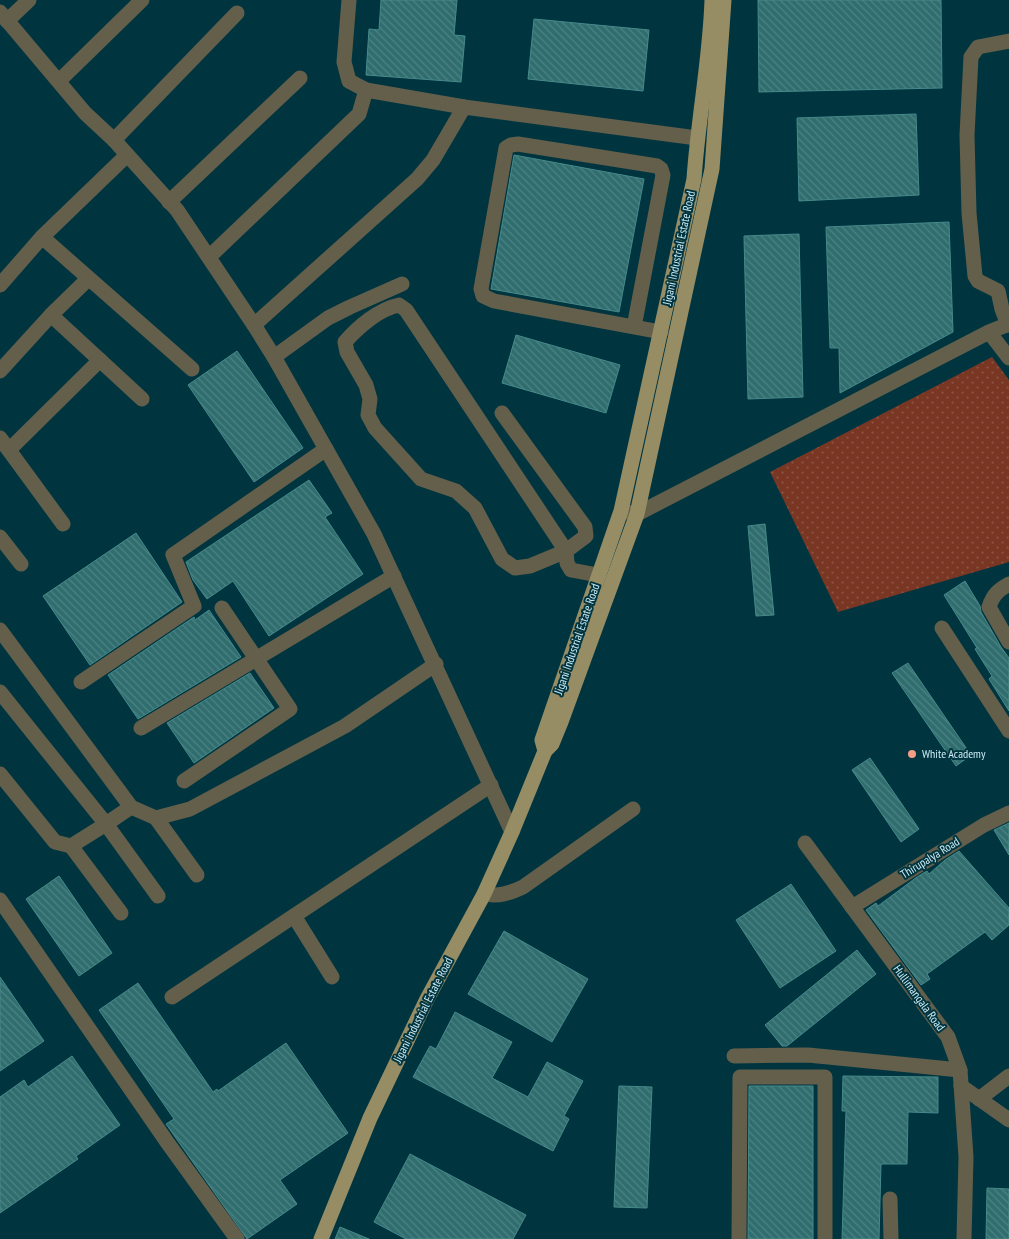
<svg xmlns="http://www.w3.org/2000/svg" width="1009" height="1239" font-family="'PT Sans Narrow',sans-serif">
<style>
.grass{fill:url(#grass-dots)}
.building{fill:url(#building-back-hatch);stroke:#468a8b}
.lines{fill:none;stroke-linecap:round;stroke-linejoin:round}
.minor{stroke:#635f4b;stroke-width:15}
.major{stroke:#978d64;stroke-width:15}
.poi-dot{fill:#f49e87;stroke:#003540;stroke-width:2}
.labels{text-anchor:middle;stroke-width:4;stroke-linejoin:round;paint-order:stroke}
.street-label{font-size:12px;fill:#ccebf4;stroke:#003540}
.poi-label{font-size:12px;fill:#ccebf4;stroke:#003540;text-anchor:start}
</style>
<defs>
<pattern id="grass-dots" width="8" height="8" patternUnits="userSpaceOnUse" patternTransform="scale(1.25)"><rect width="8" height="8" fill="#793623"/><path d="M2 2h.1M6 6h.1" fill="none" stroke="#8b5344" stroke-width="1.8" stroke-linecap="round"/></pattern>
<pattern id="building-back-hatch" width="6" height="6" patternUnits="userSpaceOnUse" patternTransform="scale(1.25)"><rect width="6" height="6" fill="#306d6e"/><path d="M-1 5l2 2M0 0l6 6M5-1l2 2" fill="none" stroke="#4d8283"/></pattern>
</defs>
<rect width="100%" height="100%" fill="#003540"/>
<!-- grass -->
<polygon class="grass" points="992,357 1009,380 1009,562 838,612 770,472"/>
<!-- building -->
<g class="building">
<polygon points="381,0 457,0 454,35 465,36 461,82 366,75 369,29 379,30"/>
<polygon points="758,0 941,0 942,88 759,92"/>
<polygon points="534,19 649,30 643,91 528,79"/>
<polygon points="916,114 919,195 799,201 797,118"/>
<polygon points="514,155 644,179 619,312 491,289"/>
<polygon points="949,222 953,332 840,393 839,348 830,348 826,227"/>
<polygon points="799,234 803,397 748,399 744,236"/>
<polygon points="516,335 620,365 606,413 502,383"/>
<polygon points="237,351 303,448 254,482 188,385"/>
<polygon points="309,480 332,513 325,517 363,574 269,636 233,581 207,599 193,580 186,562"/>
<polygon points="765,524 774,615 756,616 748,526"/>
<polygon points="136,533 182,602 90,665 43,596"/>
<polygon points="965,581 980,606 981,612 1001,647 1009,658 1009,711 989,679 992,676 975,649 977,648 944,595"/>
<polygon points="209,610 241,657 138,719 108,675 194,617 195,620"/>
<polygon points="908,663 971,755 956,766 892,673"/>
<polygon points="250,673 274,708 194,763 167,723"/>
<polygon points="870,758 919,829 901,842 852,770"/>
<polygon points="1009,823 1009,855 994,830"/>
<polygon points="959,851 1009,908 1009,925 992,940 985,932 927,974 930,979 921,985 866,910 876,903 878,906 917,877 927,871 929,874 945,860"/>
<polygon points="59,876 112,953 79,976 26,899"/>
<polygon points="791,884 836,951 780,988 736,920"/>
<polygon points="504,931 588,979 552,1042 468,994"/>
<polygon points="857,950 876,974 787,1046 782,1046 765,1025"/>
<polygon points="0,977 44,1041 0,1071"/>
<polygon points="138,983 213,1092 217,1089 218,1091 286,1043 348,1133 280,1180 297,1204 247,1239 166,1124 174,1119 99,1010"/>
<polygon points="455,1012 512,1042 492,1078 528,1097 547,1062 583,1081 564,1116 569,1119 553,1151 413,1077 430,1046 436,1049"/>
<polygon points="72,1056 120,1125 76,1156 78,1159 0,1213 0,1097 24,1080 28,1087"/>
<polygon points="843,1076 938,1077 938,1113 908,1112 907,1164 881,1164 879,1239 842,1239 846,1111 842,1111"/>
<polygon points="619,1086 652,1087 647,1208 614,1207"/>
<polygon points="749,1086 813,1086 813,1239 748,1239"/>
<polygon points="410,1154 526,1215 513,1239 406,1239 374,1222"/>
<polygon points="987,1188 1009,1189 1009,1239 986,1239"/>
<polygon points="340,1227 369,1239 335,1239"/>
</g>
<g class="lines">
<!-- minor -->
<g class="minor">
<polyline points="349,0 344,62 349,81 366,90 464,107 697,138"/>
<polyline points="0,12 85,113 114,140 177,210 254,325 274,357 374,534 512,832"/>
<polyline points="7,21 29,0"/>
<polyline points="59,81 142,0"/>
<polyline points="114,140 237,13"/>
<polyline points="169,202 300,78"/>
<polyline points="42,237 192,369"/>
<polyline points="209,257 359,114 366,90"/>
<polyline points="0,285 42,237 127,155"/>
<polyline points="51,315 142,399"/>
<polyline points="254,325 417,179 433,160 464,107"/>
<polyline points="1008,325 1002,309 998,291 978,281 975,276 969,213 967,135 971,57 978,47 1009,41"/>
<polyline points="634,327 663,175 661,169 657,166 518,144 511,145 506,148 481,289 483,296 494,301 661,332"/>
<polyline points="989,332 1009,358"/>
<polyline points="274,357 328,318 350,307 402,284"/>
<polyline points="0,371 51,315 88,279"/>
<path d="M502 413 585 527 586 536 566 551 406 310 399 305C379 309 358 327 345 342L347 352 366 385 370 399 368 415 375 428 421 479 456 491 475 508 502 559 515 568 530 566 566 551 567 563 571 570 598 575"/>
<polyline points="0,438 63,524"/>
<polyline points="9,450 100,360"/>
<polyline points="627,512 637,514 989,332 1009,324"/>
<polyline points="0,537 21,564"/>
<path d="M1009 584C998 590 993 595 989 607L1009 642"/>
<polyline points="942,628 1009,731"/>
<polyline points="0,630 131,807 156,818 190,809 345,726 436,664"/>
<polyline points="81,682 194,606 173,555 326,449"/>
<polyline points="0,692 106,824 131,807"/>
<polyline points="141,728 394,576"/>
<polyline points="0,774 55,842 71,846 106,824 158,896"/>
<polyline points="184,781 290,709 222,608"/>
<polyline points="156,818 197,875"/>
<polyline points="805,843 948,1037 960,1070 966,1157 964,1239"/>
<polyline points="71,846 121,913"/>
<path d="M484 894C499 897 510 893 523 887L633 809"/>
<polyline points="0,900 167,1142 237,1239"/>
<polyline points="852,907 984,825 1009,813"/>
<polyline points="294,916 332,977"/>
<polyline points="172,997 491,785"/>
<polyline points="734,1056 808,1055 960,1070"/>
<polyline points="961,1086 1009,1120"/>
<polyline points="979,1099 1009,1076"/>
<polyline points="890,1199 891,1239"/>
<polyline points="739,1239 740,1077 825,1077 825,1239"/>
</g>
<!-- major -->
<g class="major">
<polyline points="545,751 552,744 561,722 637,514 712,169 724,0"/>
<path d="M321 1239 370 1118 427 999 484 894 512 832 545 751 542 740 621 511 694 179C698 119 710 60 712 0"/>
</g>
</g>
<!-- markers -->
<circle class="poi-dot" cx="912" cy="754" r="5"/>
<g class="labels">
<!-- street labels -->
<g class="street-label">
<text transform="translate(679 248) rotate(-78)" y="4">Jigani Industrial Estate Road</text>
<text transform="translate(577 639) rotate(-71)" y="4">Jigani Industrial Estate Road</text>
<text transform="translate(930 858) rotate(-32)" y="4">Thirupalya Road</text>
<text transform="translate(919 998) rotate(54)" y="4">Hullimangala Road</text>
<text transform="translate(423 1010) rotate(-63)" y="4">Jigani Industrial Estate Road</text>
</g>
<!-- poi labels -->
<g class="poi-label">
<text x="922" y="758">White Academy</text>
</g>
</g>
</svg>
